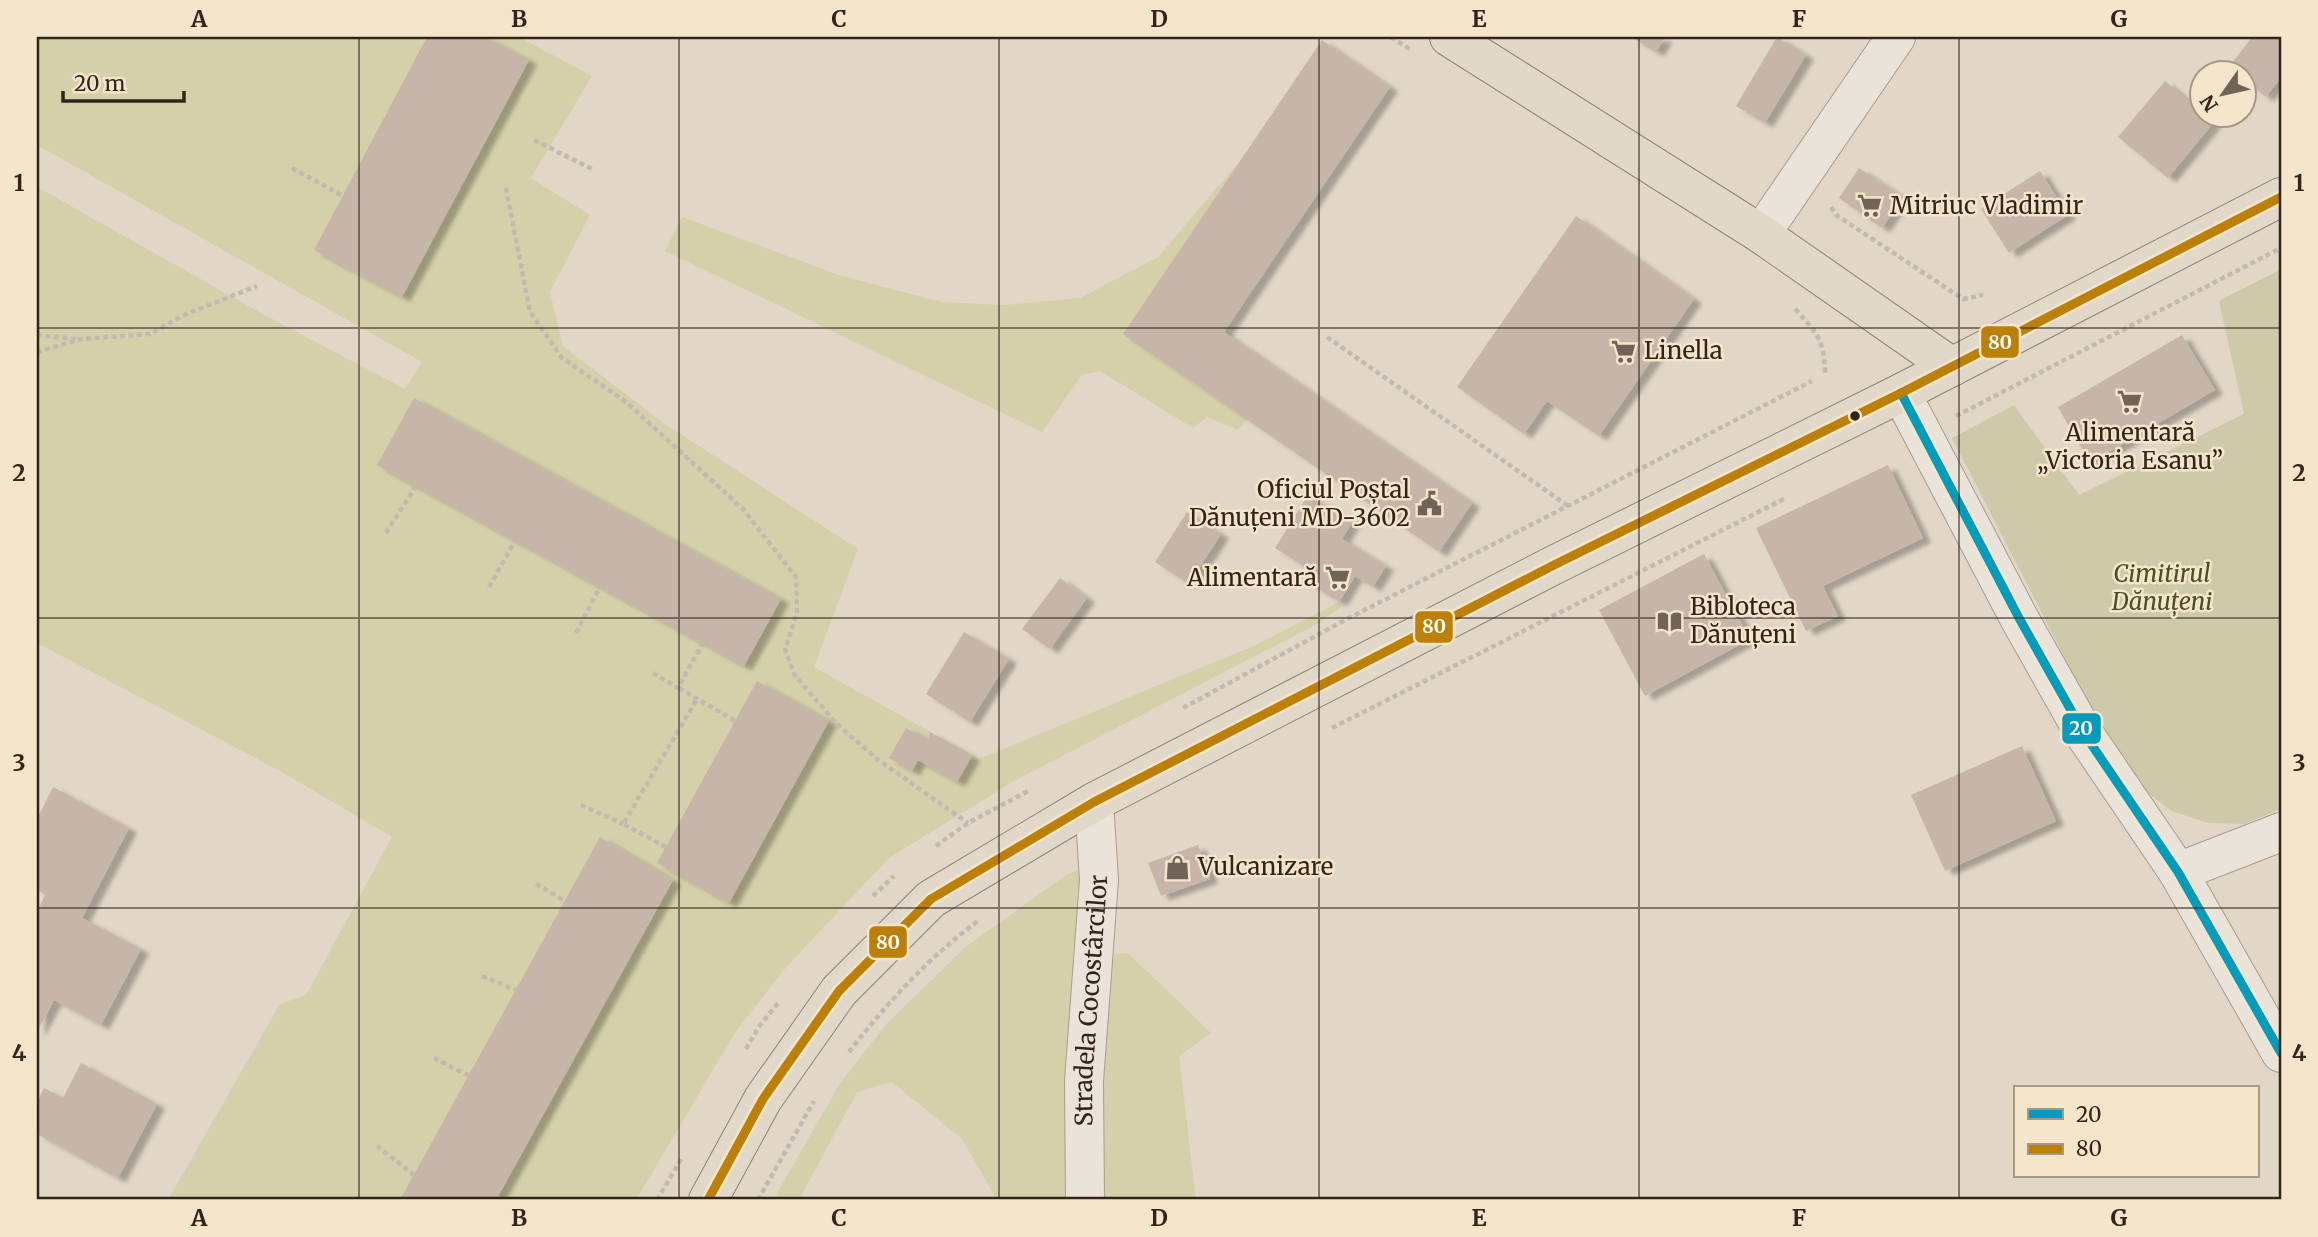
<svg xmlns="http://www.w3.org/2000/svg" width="2318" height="1237" font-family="Merriweather,serif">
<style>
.green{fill:#d4d0a9}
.cemetery{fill:#cecaa9}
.building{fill:#c6b5a8;filter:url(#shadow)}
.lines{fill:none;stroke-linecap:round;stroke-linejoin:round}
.minor-casing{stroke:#a69c91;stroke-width:40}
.major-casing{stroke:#8c8278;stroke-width:40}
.path{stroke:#c2bab1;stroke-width:4.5;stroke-dasharray:5 3.5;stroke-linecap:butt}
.minor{stroke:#eae3d9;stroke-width:38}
.major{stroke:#e2d8ca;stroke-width:38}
.bus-1-casing{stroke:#f5e5cb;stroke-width:14}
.bus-2-casing{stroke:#f5e5cb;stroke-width:14}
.bus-1{stroke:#059cbc;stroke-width:9}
.bus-2{stroke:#bc7f08;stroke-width:9}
.grid{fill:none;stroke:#33241b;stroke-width:2;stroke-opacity:0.55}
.bus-dot{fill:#33241b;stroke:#f5e5cb;stroke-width:2.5}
.labels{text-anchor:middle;stroke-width:5;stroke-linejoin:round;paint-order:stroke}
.poi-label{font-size:24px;fill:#33241b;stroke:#f5e5cb;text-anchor:start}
.park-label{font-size:24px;font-style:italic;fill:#495021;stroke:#f5e5cb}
.street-label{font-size:24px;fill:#33241b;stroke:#f5e5cb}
.line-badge{stroke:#f5e5cb;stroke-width:2.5}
.badge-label{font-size:19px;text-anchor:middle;font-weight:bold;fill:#fff}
.neatline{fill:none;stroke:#33241b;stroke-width:2.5}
.grid-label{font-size:23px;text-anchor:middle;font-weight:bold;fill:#33241b}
</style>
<defs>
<filter id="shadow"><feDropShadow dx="8" dy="4.5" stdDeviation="2" flood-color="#0004"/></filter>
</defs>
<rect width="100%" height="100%" fill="#e2d7c7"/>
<!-- green -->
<g class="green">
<polygon points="37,37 519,37 592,76 531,178 590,215 550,292 563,346 662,422 858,549 814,667 979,759 1256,645 1339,602 1342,606 1319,623 1014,781 889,858 788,965 736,1031 636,1200 168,1200 280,1004 306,995 392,837 280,771 37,643 37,187 261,313 405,389 422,362 37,145"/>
<polygon points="1239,162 1124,334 1247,419 1238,430 1207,417 1193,428 1100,371 1082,375 1042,432 665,251 682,217 839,275 941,302 1004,305 1080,298 1158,257"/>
<polygon points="1080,869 1073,1200 997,1200 962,1139 892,1082 857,1092 799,1200 773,1200 841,1082 884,1027 963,949 1067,874"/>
<polygon points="1128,953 1211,1033 1179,1056 1196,1200 1104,1200 1099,1127 1112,954"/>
</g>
<!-- cemetery -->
<polygon class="cemetery" points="2281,269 2281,809 2244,824 2208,823 2172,811 2145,791 2116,758 1952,438 2014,405 2079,495 2244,414 2219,301"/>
<!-- building -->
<g class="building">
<polygon points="427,37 485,37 529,60 402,297 314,250"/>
<polygon points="1631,37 1665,37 1656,52"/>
<polygon points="1777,37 1806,55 1765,123 1736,106"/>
<polygon points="2252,37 2281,37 2281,77 2266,97 2244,80 2244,74 2236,74 2228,68"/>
<polygon points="1322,40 1390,87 1224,332 1472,503 1439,552 1123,334"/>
<polygon points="2165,81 2202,113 2202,116 2214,122 2168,178 2118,137"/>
<polygon points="1859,168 1903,197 1882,228 1839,198"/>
<polygon points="2040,171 2068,215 2009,253 1981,209"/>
<polygon points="1576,216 1694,299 1599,436 1547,401 1524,434 1457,387"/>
<polygon points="2182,335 2215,390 2090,463 2058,407"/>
<polygon points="414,398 781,599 744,666 377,465"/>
<polygon points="1888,465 1923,538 1823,586 1838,616 1806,631 1756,528"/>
<polygon points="1308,495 1352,522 1342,539 1386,566 1373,587 1355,576 1339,602 1306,581 1312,571 1275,548"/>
<polygon points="1187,512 1221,534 1189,584 1155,562"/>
<polygon points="1704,554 1750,639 1645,696 1599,610"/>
<polygon points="1060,578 1087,598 1050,649 1022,629"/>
<polygon points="964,632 1009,659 970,722 926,694"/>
<polygon points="757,681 829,721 729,903 657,863"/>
<polygon points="906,728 928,740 930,732 972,756 957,782 918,760 912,771 889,758"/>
<polygon points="2022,746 2056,821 1945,871 1911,795"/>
<polygon points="53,787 129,828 82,918 141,949 101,1025 54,1000 37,1032 37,912 45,895 37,890 37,819"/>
<polygon points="600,837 673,880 496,1200 400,1200"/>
<polygon points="1198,845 1210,879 1161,896 1148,863"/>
<polygon points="81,1063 157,1104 118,1178 37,1134 37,1103 44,1088 63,1098"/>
</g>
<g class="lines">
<defs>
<g id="minor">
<polyline points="1761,234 1896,37"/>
<polyline points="1901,393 2019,618 2085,735 2178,872 2281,1053"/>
<polyline points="2178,872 2281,832"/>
<path id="s1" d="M1085 1200 1084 1081 1099 880 1094 802"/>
</g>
<g id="major">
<polyline points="1449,37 1761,234 1952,367"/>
<polyline points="708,1200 763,1099 839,991 931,899 1094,802 1554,565 1901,393 2281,197"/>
</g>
</defs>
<!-- minor casing -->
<use href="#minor" class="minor-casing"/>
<!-- major casing -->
<use href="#major" class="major-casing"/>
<!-- path -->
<g class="path">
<polyline points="1391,37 1411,50"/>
<polyline points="534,140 592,169"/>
<polyline points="292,168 343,196"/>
<polyline points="506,188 530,312 562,358 626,402 743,509 796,577 797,613 785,650 795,676 839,726 877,759 968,823"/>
<polyline points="1831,207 1836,215 1963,299 1983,295"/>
<path d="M1795 309C1818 334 1824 339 1825 374"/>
<polyline points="37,335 76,339"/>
<polyline points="1327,337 1568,506"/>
<polyline points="37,352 81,339 150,334 184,315 257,286"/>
<polyline points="1956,416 2281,248"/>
<polyline points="386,533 416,486"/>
<polyline points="489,587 515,541"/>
<polyline points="576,633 600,587"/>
<polyline points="653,673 678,688 703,643"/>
<polyline points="679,688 735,721"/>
<polyline points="1183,708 1345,620 1812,381"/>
<polyline points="1332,728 1786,498"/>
<polyline points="581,805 623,824"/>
<polyline points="936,846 968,823 1030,790"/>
<polyline points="666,847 623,824 697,699"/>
<polyline points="536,884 565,901"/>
<polyline points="873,896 894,876"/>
<polyline points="482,976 516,990"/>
<polyline points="746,1049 760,1025 779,1002"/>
<path d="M849 1052C886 1004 929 957 978 921"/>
<polyline points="434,1058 469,1076"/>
<polyline points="377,1146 414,1175"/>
<polyline points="657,1200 683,1156"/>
<polyline points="758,1200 814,1101"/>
</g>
<!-- minor -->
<use href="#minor" class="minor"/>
<!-- major -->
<use href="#major" class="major"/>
<defs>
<polyline id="bus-1" points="1901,393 2019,618 2085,735 2178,872 2281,1053"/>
<polyline id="bus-2" points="708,1200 763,1099 839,991 931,899 1094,802 1554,565 1901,393 2281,197"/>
</defs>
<!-- bus-1 casing -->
<use href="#bus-1" class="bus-1-casing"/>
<!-- bus-2 casing -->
<use href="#bus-2" class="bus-2-casing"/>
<!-- bus-1 -->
<use href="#bus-1" class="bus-1"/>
<!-- bus-2 -->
<use href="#bus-2" class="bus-2"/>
</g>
<!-- grid -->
<path class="grid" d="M359 37V1200M679 37V1200M999 37V1200M1319 37V1200M1639 37V1200M1959 37V1200M37 328H2281M37 618H2281M37 908H2281"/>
<!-- icons -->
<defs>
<symbol id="supermarket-bare" viewBox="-9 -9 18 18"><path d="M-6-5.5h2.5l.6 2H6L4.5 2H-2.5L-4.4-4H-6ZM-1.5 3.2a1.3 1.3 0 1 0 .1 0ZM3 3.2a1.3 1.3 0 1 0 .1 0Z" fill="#706357" stroke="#f5e5cb" stroke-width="2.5" paint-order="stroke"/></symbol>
<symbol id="civic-bare" viewBox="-9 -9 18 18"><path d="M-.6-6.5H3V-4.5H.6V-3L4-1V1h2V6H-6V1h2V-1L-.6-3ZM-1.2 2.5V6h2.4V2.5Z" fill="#706357" stroke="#f5e5cb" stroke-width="2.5" paint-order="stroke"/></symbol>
<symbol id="library-bare" viewBox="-9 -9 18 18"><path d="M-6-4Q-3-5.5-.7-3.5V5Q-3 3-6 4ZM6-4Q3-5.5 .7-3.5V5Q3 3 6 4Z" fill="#706357" stroke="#f5e5cb" stroke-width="2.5" paint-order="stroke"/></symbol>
<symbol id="shop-bare" viewBox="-9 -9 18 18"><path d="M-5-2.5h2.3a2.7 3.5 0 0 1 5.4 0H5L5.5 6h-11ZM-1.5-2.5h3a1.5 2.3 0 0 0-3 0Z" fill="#706357" stroke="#f5e5cb" stroke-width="2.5" paint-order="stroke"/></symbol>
</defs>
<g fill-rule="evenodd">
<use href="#supermarket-bare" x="1852" y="188" width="35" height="35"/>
<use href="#supermarket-bare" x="1606" y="334" width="35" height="35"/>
<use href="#supermarket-bare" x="2112" y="384" width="35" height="35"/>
<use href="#civic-bare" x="1412" y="486" width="35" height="35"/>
<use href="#supermarket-bare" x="1320" y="560" width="35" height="35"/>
<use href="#library-bare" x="1652" y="604" width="35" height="35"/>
<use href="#shop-bare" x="1160" y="850" width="35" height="35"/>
</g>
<!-- markers -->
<circle class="bus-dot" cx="1855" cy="416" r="6"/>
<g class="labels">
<!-- poi labels -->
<g class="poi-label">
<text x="1890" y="214">Mitriuc Vladimir</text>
<text x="1644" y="359">Linella</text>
<text x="2130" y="441" text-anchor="middle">Alimentară<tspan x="2130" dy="28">„Victoria Esanu”</tspan></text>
<text x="1410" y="498" text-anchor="end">Oficiul Poștal<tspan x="1410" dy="28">Dănuțeni MD-3602</tspan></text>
<text x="1317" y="586" text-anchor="end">Alimentară</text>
<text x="1690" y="615">Bibloteca<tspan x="1690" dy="28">Dănuțeni</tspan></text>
<text x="1198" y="875">Vulcanizare</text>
</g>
<!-- park labels -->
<g class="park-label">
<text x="2162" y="582">Cimitirul<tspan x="2162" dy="28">Dănuțeni</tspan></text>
</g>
<!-- street labels -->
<g class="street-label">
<text dy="8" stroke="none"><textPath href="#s1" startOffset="200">Stradela Cocostârcilor</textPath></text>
</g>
</g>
<g class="line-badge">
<rect x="1980" y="325" width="40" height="34" rx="7" fill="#bc7f08"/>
<rect x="1414" y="610" width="40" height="34" rx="7" fill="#bc7f08"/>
<rect x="2061" y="712" width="41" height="33" rx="7" fill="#059cbc"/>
<rect x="868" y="925" width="40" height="34" rx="7" fill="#bc7f08"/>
</g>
<g class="badge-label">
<text x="2000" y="349">80</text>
<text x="1434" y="633">80</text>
<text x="2081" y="735">20</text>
<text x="888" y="949">80</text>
</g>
<!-- border -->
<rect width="2318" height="1237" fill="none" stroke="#f5e5cb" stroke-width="77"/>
<!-- legend -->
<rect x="2014" y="1086" width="245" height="91" fill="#f5e5cb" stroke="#a79885" stroke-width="2"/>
<rect x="2028" y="1109" width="35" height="10" fill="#059cbc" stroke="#a79885" stroke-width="2"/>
<text x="2076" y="1122" font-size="21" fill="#33241b">20</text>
<rect x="2028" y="1144" width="35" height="10" fill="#bc7f08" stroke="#a79885" stroke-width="2"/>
<text x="2076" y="1156" font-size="21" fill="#33241b">80</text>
<!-- north arrow -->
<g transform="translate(2223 94) rotate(236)"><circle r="33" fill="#f5e5cb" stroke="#a79885" stroke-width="2"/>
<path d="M0-5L12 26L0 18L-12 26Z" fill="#706357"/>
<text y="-10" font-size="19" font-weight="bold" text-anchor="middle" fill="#33241b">N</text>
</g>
<!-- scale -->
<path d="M63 91v10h121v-10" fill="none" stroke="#33241b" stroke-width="3.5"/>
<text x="74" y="91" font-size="21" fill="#33241b" stroke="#f5e5cb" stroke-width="5" paint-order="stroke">20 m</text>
<rect x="38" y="38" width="2242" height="1160" class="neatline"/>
<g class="grid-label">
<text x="199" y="27">A</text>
<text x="519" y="27">B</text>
<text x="839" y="27">C</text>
<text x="1159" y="27">D</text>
<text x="1479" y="27">E</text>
<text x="1799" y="27">F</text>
<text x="2119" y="27">G</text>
<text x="19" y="191">1</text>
<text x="2299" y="191">1</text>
<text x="19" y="481">2</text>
<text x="2299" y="481">2</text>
<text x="19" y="771">3</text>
<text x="2299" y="771">3</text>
<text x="19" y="1061">4</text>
<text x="2299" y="1061">4</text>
<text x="199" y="1226">A</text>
<text x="519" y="1226">B</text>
<text x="839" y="1226">C</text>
<text x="1159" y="1226">D</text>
<text x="1479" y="1226">E</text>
<text x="1799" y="1226">F</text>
<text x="2119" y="1226">G</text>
</g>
</svg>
